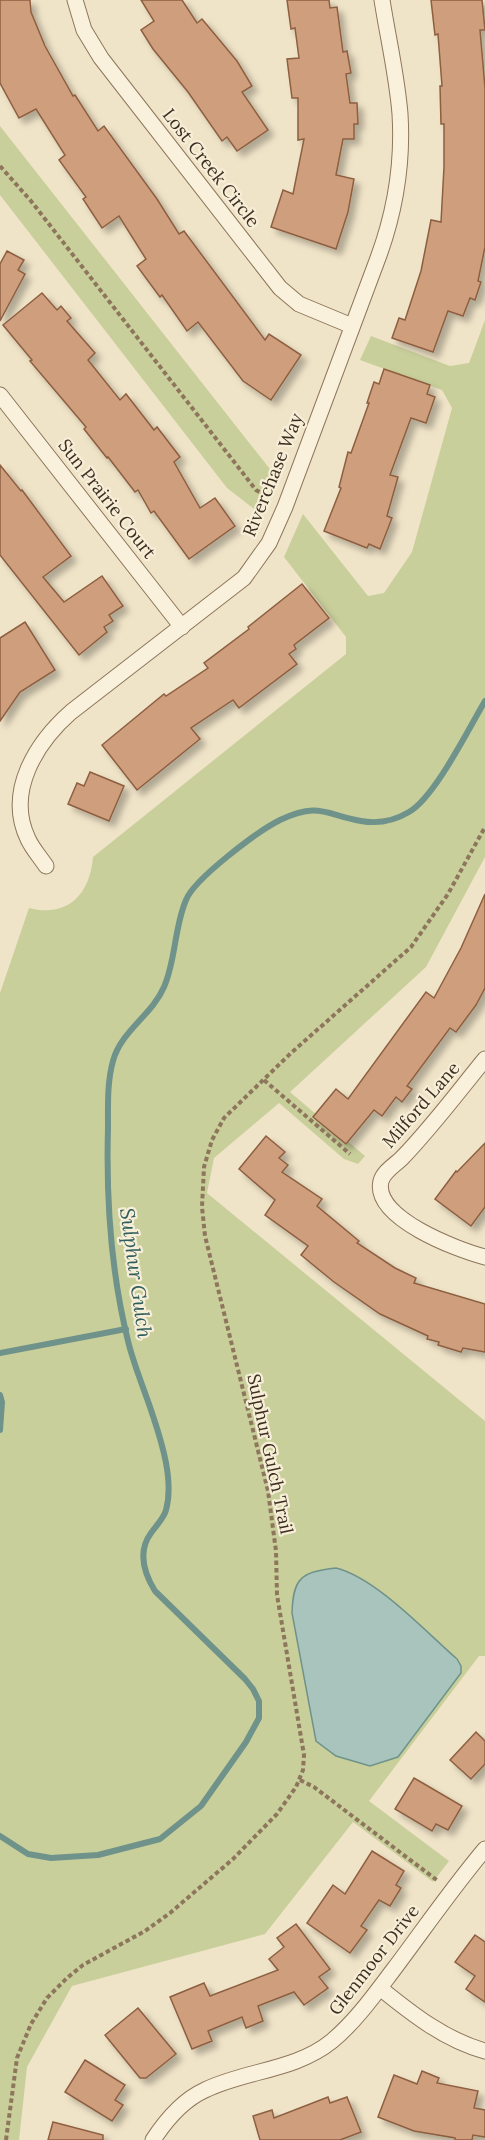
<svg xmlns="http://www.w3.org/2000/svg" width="485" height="2140" font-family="Lora,serif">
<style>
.green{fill:#c9cf9b}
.water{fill:#a9c4bc;stroke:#6f938a;stroke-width:1.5}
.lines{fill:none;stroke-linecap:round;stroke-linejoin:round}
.stream{stroke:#6f938a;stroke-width:6}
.building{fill:#cf9f7d;stroke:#8d5f41;stroke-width:1.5;filter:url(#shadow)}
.minor-casing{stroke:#8d765c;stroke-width:17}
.path{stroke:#8d765c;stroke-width:4;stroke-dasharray:4.5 3;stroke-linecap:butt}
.minor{stroke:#faf1dc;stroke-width:15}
.labels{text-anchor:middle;stroke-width:4.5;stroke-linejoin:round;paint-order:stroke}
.street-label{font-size:18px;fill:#3d2e20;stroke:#f7eed8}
.water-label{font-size:20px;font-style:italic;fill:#2f5d5a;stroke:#f7eed8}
</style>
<defs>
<filter id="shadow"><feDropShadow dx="5.5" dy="5.5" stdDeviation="3" flood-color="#0004"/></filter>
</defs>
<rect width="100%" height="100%" fill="#f0e4c8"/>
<!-- green -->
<g class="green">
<polygon points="0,126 273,473 258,512 227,488 0,195"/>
<path d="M485 320V857L426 967 290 1092 365 1156 358 1164 344 1159 279 1103 214 1158 207 1193 485 1421V1656H479L369 1801 449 1861 433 1882 353 1822 265 1934 72 1986 27 2067 19 2140H0V993L29 908C68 918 90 894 93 857L346 654V637L284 557 303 514 368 596 384 593 412 552 452 408 442 390 360 360 371 336 450 366 469 363Z"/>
</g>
<!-- water -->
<path class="water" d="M336 1568C376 1578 425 1631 457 1659L461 1666V1673L398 1757 370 1766 336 1756 316 1741 292 1613C293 1578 301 1572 336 1568Z"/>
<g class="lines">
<!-- stream -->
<g class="stream">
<polyline points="0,1353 126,1329"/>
<polyline points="0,1395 2,1402 0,1430"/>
<path d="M0 1836 28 1854 51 1858 98 1855 160 1839 201 1806 246 1742 259 1718V1701L253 1689 245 1679 155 1591C144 1573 137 1552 151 1533 156 1526 164 1518 166 1510 174 1481 162 1443 153 1416 145 1391 134 1366 128 1341 111 1272 106 1198 108 1128 108 1106 107 1082 113 1061 121 1031 152 1015 164 987 176 960 174 928 186 900 194 879 258 831 280 820 319 802 324 814 361 821 378 824 394 821 409 812 435 797 469 728 485 701"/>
</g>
</g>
<!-- building -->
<g class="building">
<polygon points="0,0 30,0 31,12 45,46 73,96 75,95 98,131 104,126 157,199 179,234 184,231 265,340 269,334 301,355 271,400 243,381 198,322 187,331 162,295 160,297 137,266 146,259 119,216 102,228 83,199 86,197 59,160 65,155 36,109 19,118 0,83"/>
<polygon points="141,0 182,0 197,23 202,19 237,61 252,86 242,92 268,130 237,151 227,137 222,141 188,92 153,49 141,30 154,21"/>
<polygon points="287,0 329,0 330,8 337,7 343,52 347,51 351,73 346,74 350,103 357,103 358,124 354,124 354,139 343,139 336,175 354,179 348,212 336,249 271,227 283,190 293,194 304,139 298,140 298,98 292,98 287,59 299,58 295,28 291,29"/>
<polygon points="431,0 482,0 485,30 480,30 485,88 485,247 478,281 481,282 475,300 470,298 463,316 448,311 433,352 392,338 399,318 405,320 421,271 431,220 441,222 444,167 444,124 441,124 440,86 442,86 438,34 435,35"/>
<polygon points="7,251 24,260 18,270 25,274 0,321 0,264"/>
<polygon points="42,293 57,310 61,306 71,318 67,321 95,353 88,360 120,400 126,394 154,430 157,427 180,457 174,462 200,508 215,498 235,526 189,559 154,511 151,513 138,490 135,492 108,457 107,458 84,429 86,427 30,361 32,360 3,325"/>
<polygon points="384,369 430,385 427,394 435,397 426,423 411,418 390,475 398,477 387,516 392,518 380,549 369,544 367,548 324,531 341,488 339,487 348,452 351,453 369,403 367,403 374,382 379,384"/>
<polygon points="0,465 21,491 22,490 71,556 43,577 64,602 102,576 123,606 109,615 113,621 104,627 107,632 79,655 0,555"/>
<polygon points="302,584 329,618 294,645 296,649 289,654 297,664 239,708 233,700 191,728 200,739 137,790 102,745 164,694 166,696 208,668 204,663 249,629 248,627"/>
<polygon points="25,622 55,670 20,692 0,721 0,638"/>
<polygon points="90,772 124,786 109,821 68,804 77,783 84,786"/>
<polygon points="485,894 485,988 476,1005 456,1032 450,1028 407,1086 412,1089 402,1102 396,1097 382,1116 374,1110 346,1144 313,1117 336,1089 348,1099 426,992 434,998 461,948"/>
<polygon points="266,1136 285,1152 279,1158 288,1165 282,1172 322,1199 317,1206 359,1241 357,1243 395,1268 416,1278 414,1283 485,1304 485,1352 463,1348 461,1352 438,1345 439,1342 427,1339 428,1336 380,1314 334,1282 301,1255 308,1246 265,1215 275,1200 239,1169"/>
<polygon points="485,1143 485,1207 471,1226 435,1199 456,1171 457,1172"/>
<polygon points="476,1732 485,1741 485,1764 471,1779 450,1760"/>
<polygon points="414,1778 462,1806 448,1830 436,1824 432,1831 395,1809"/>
<polygon points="372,1851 404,1871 396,1885 401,1888 390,1906 379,1900 361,1926 367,1930 350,1953 307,1923 333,1885 345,1894"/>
<polygon points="296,1924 330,1969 319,1977 328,1988 304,2005 294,1992 258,2006 263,2021 246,2028 242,2017 208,2031 212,2041 192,2049 170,1997 204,1983 210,1996 278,1970 269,1959 284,1947 277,1938"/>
<polygon points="475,1935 485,1942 485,2002 466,1989 475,1976 455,1962"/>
<polygon points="138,2008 176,2054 146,2078 140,2078 105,2035"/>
<polygon points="85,2060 125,2085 115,2100 123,2105 112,2121 65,2092"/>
<polygon points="422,2071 439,2078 437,2083 478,2091 474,2108 485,2110 485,2137 473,2135 472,2140 455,2140 455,2138 414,2131 378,2117 394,2075 417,2084"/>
<polygon points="328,2097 330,2103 347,2097 361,2132 340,2140 260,2140 253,2116 272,2110 274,2118"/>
<polygon points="53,2122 103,2135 103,2140 48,2140"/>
</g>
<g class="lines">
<defs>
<g id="minor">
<polyline points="75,0 84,30 101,58 280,288 299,304 352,326"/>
<polyline points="0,395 182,627"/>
<path d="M46 866C40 857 32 848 28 839 5 791 37 742 71 712L244 578 269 543 285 507 378 258C395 212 403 162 400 114 397 76 388 38 382 0"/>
<path d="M485 1059C458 1092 432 1127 402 1158 395 1165 384 1171 381 1181 372 1218 458 1250 485 1257"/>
<path d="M380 1988C412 2014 445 2040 485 2051"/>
<path d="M153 2140C166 2120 183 2100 205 2090 246 2070 295 2071 332 2041 356 2021 375 1994 394 1969 424 1929 453 1887 485 1849"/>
</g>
</defs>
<!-- minor casing -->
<use href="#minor" class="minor-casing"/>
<!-- path -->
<g class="path">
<polyline points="0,166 31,201 256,490 268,497"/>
<polyline points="264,1080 350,1154"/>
<polyline points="300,1780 314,1787 438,1881"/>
<polyline points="6,2140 17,2058 31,2024 47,1998 67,1978 83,1965 145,1931 170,1913 233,1859 277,1814 296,1787 303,1770 304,1755 277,1595 276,1551 268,1491 205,1236 202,1207 204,1167 212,1140 224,1118 291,1053 411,947 448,894 485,827"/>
</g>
<!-- minor -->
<use href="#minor" class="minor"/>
</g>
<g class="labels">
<!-- street labels -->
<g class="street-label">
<text transform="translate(211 168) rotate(52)" y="6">Lost Creek Circle</text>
<text transform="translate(273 475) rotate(-68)" y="6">Riverchase Way</text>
<text transform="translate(107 499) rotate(52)" y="6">Sun Prairie Court</text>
<text transform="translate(421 1105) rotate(-49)" y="6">Milford Lane</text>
<text transform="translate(270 1454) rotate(78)" y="6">Sulphur Gulch Trail</text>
<text transform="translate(374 1960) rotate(-52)" y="6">Glenmoor Drive</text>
</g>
<!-- water labels -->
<g class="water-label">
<text transform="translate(136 1273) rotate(82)" y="7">Sulphur Gulch</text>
</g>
</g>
</svg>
